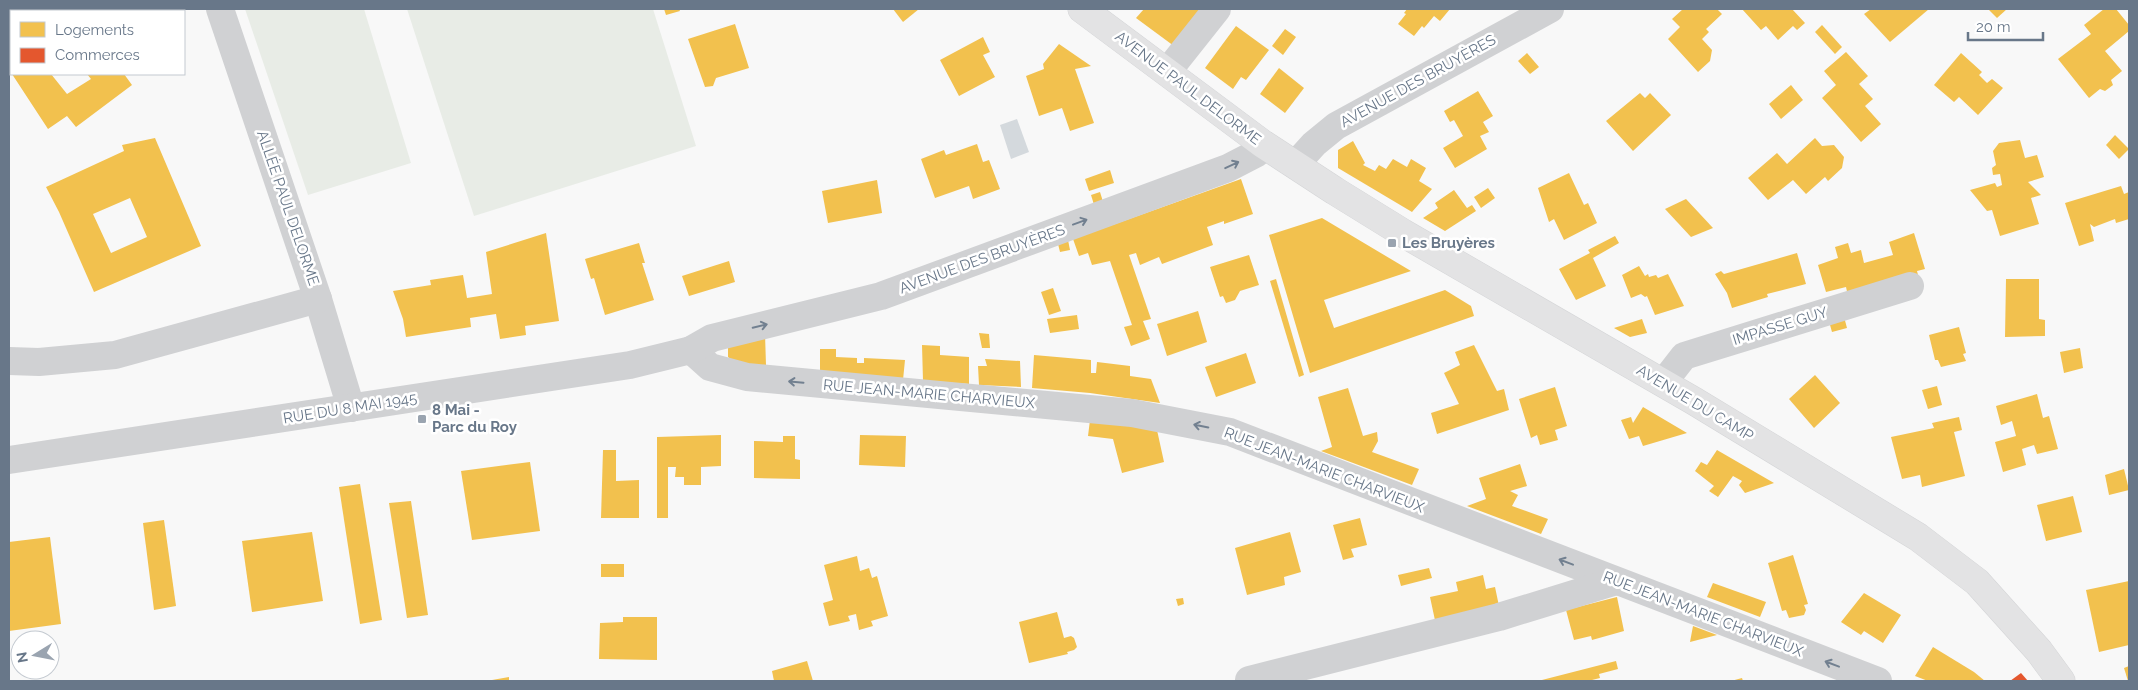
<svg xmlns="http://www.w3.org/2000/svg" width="2138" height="690" font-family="Raleway,sans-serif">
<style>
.green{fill:#e8ece6}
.water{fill:#d4d9dd}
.homes{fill:#f2c14e;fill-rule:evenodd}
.shops{fill:#e4572e}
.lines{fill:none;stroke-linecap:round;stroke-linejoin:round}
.secondary-casing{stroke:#d4d5d7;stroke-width:29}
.minor{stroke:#d0d1d3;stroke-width:28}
.tertiary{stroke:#d0d1d3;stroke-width:28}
.secondary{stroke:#e3e3e4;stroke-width:28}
.oneway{stroke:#728090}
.poi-dot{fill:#9aa4b0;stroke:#fff;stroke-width:2}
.labels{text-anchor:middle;stroke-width:5;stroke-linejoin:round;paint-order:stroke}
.street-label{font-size:15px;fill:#687789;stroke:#fff}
.poi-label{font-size:15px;font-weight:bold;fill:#687789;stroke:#fff;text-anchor:start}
</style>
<rect width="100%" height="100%" fill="#f8f8f8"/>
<!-- green -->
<g class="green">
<polygon points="245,9 364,9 411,163 308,195"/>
<polygon points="407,9 653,9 696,146 474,216"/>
</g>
<!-- water -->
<polygon class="water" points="1017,119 1029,152 1011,159 1000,125"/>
<!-- homes -->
<g class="homes">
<polygon points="664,9 679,9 680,11 666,15"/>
<polygon points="893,9 919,9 903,22"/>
<polygon points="1144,9 1210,9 1178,49 1136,18"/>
<polygon points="1407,9 1450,9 1440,21 1434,16 1424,28 1422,26 1414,36 1398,24 1406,14 1404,13"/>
<polygon points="1683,9 1717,9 1722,14 1706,29 1709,32 1702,39 1712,50 1710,61 1698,72 1668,39 1680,27 1672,19"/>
<polygon points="1742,9 1792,9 1805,23 1797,30 1793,26 1778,40 1766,26 1761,30"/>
<polygon points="1871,9 1929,9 1890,42 1864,14"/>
<polygon points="1988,9 2007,9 1997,18"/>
<polygon points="2104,9 2116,9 2129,25 2129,31 2105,51 2122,71 2111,80 2113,85 2105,91 2100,89 2089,98 2058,59 2091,34 2084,25"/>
<polygon points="735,24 749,68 716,78 713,86 705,87 688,39"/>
<polygon points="1822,25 1842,47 1835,54 1815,32"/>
<polygon points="1236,26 1269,50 1246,80 1241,77 1233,89 1205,68"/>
<polygon points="1285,29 1296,37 1283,55 1272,46"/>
<polygon points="983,37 990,52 983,55 995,77 959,96 940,60"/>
<polygon points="1059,44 1091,66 1075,69 1094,123 1070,131 1062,108 1039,116 1026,76 1044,69 1043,64"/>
<polygon points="11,45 11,73 9,70 9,46"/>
<polygon points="1846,52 1868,76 1859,84 1873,99 1865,106 1881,124 1861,142 1822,98 1836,85 1824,71"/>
<polygon points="1527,53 1539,67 1530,74 1518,61"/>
<polygon points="1961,53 1982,72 1979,75 1987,83 1992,79 2003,88 1978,115 1959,97 1954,102 1934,85"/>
<polygon points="1279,68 1304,88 1285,113 1260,94"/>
<polygon points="12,74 51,74 67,94 91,79 87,74 124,74 132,85 76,127 67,116 48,129"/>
<polygon points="1791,85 1803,100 1781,119 1769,104"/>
<polygon points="1478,91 1493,116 1483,122 1489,132 1480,136 1487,149 1455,168 1443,148 1463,136 1454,120 1450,122 1444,111"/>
<polygon points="1640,93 1645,98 1650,93 1671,115 1633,151 1606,121"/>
<polygon points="2115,135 2129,149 2119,159 2106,145"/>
<path d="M155 138 201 246 94 292 59 212 46 187 124 151 122 145ZM130 198 147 237 111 253 93 214Z"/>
<polygon points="1815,138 1822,146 1834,145 1844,157 1842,168 1828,181 1825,177 1806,194 1793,180 1768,200 1748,178 1777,153 1787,164"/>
<polygon points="2020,140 2025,158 2037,155 2044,177 2028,182 2041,195 2031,198 2039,224 2000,236 1992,210 1987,211 1970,190 1995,183 1997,187 2002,185 2000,174 1993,175 1992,168 1996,165 1993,151 1999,143"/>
<polygon points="1353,141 1365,163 1363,165 1375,171 1379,165 1386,169 1393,159 1407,167 1411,159 1426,168 1419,181 1432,189 1412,212 1338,168 1338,150"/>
<polygon points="977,144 983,162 989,160 1000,189 973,199 969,186 935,198 921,159 944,150 946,155"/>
<polygon points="1110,170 1114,183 1089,191 1085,179"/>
<polygon points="1569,173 1584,205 1588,203 1597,223 1564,240 1554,219 1549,222 1538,188"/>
<polygon points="1241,179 1253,214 1224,224 1224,221 1207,227 1213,245 1162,264 1159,257 1140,265 1136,253 1129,255 1151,319 1143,321 1150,339 1131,346 1124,327 1132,325 1110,261 1092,265 1088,253 1079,256 1073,239"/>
<polygon points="877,180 882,213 828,223 822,191"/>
<polygon points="2121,186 2124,194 2129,192 2129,219 2116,223 2115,219 2094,227 2090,224 2094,241 2079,246 2065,203"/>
<polygon points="1488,188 1495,198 1481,208 1474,197"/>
<polygon points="1454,190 1467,208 1472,205 1476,211 1445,231 1423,218 1438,208 1435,203"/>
<polygon points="1100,192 1104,205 1095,208 1091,195"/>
<polygon points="1686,199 1713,228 1691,237 1665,209"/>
<polygon points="1322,218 1411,271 1324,300 1334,328 1445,290 1471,306 1474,316 1310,373 1269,235"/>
<polygon points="546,233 559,321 525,326 526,335 500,339 496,314 470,318 471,327 406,337 403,319 393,291 431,285 430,280 463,275 467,298 492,294 486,252"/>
<polygon points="1914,233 1925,269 1917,271 1918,275 1848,296 1846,287 1826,292 1818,265 1838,258 1835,247 1848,243 1851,253 1861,250 1864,263 1893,255 1889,242"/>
<polygon points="1615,236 1619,243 1593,258 1606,286 1576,300 1559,269 1590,253 1588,250"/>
<polygon points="1068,240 1070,250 1060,252 1058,244"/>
<polygon points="639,243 645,263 642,263 654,300 605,315 594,278 591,279 585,259"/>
<polygon points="1797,253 1806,284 1767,294 1768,297 1732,308 1727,293 1715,274 1721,271 1724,274"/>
<polygon points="1249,255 1259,285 1240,291 1235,300 1226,303 1223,296 1220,297 1210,267"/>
<polygon points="729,261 735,282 689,296 682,276"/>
<polygon points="1639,266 1645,276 1648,274 1649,277 1656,275 1658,278 1668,274 1684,306 1655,315 1647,296 1645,297 1641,294 1631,298 1622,275"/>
<polygon points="1276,279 1304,375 1299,377 1270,281"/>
<polygon points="2006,279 2039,279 2039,319 2045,320 2045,336 2005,337"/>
<polygon points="1053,288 1061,311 1049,315 1041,292"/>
<polygon points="1198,311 1207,342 1167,356 1157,324"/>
<polygon points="1843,313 1847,328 1832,332 1828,318"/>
<polygon points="1077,315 1079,329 1050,333 1047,319"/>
<polygon points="1642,319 1647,333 1630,337 1614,328"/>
<polygon points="1959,327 1966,353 1963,354 1966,361 1941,367 1938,360 1935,360 1929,335"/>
<polygon points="765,333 766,366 734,362 728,357 728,345"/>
<polygon points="979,333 989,334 990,348 982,348"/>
<polygon points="922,345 940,346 940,355 969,357 969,384 923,381"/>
<polygon points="1474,345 1497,391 1504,389 1509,410 1437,434 1431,413 1459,404 1444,373 1460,365 1455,352"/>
<polygon points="2080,348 2083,368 2064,373 2060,352"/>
<polygon points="820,349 836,349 836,357 857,358 857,363 864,363 864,358 905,360 903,380 820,374"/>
<polygon points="1246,353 1256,383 1216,397 1205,367"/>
<polygon points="1034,355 1091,360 1091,373 1096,373 1097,362 1130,366 1130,376 1151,379 1160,403 1090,393 1032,388"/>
<polygon points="985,359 1020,361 1021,387 979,385 978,366 987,366"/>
<polygon points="1815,375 1840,403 1814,428 1789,399"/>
<polygon points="1937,386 1942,405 1928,409 1922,390"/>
<polygon points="1555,387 1567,426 1555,430 1558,440 1540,445 1537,435 1531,438 1519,399"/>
<polygon points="1348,388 1363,436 1377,432 1378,441 1372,452 1419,469 1412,485 1321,451 1332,447 1318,397"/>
<polygon points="2037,394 2043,418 2049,416 2058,449 2037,454 2034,445 2022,449 2026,465 2003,472 1995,442 2016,436 2012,421 2001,425 1996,406"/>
<polygon points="1643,407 1687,433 1643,446 1639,436 1629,439 1621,420 1631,417 1633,423"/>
<polygon points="1959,417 1962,430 1954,432 1965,476 1922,487 1920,475 1902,479 1891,437 1934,428 1932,423"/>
<polygon points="1090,420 1157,430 1164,462 1122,473 1113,439 1088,436"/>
<polygon points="721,435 721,466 701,467 701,485 684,485 684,477 675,477 676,467 668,467 668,518 657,518 657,437"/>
<polygon points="860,435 906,436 905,467 859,465"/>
<polygon points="783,436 795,436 795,459 800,460 800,479 754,478 754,441 783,442"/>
<polygon points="603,450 616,450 616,481 639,480 639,518 601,518"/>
<polygon points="1717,450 1774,483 1745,493 1739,485 1742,481 1733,476 1718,497 1709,491 1714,486 1695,471 1701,462 1707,465"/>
<polygon points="530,462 540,531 472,540 461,471"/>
<polygon points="1520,464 1527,486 1510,491 1518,495 1512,506 1548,519 1541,534 1467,506 1486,499 1479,478"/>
<polygon points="2124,469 2129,490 2109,495 2105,475"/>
<polygon points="360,484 382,620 360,624 339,487"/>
<polygon points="2073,496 2082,532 2046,541 2037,505"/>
<polygon points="411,501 428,615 407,618 389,503"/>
<polygon points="1360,518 1367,545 1351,549 1354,557 1343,560 1333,525"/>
<polygon points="164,520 176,606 154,610 143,523"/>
<polygon points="312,532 323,601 252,612 242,541"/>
<polygon points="1290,532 1301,572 1284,577 1285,585 1247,595 1235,548"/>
<polygon points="50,537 61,624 9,631 9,542"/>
<polygon points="1793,555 1808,604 1804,605 1806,610 1804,615 1789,618 1786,610 1782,611 1768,563"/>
<polygon points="857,556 860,571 869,568 872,578 877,576 888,616 871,621 873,626 859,630 856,614 848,616 850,621 829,626 823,603 833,600 824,565"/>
<rect x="601" y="564" width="23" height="13"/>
<polygon points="1429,568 1432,578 1401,586 1398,575"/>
<polygon points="1483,575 1486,589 1495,587 1499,606 1436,625 1430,597 1458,591 1456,582"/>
<polygon points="2129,581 2129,645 2099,652 2086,590"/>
<polygon points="1713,583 1766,602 1760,617 1707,597"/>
<polygon points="1864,593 1901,615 1883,643 1864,631 1861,635 1841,622"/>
<polygon points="1617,597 1624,631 1592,640 1591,636 1574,640 1566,610"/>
<polygon points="1183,598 1184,604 1178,606 1176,599"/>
<polygon points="1057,612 1064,638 1071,636 1074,638 1077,647 1074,650 1067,652 1068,654 1029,663 1019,622"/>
<polygon points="623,617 657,617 657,660 599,659 600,623 623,622"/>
<polygon points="1693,626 1717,635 1690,642"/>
<polygon points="1933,647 1974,672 1985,681 1928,681 1915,676"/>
<polygon points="807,661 813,681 774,681 772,671"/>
<polygon points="1616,661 1618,669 1599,674 1600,678 1588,681 1538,681"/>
<polygon points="2129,666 2129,681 2128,681 2124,668"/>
<polygon points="509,677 509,681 492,681 492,680"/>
<polygon points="1742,678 1743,681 1731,681"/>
</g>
<!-- shops -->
<polygon class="shops" points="2021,673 2028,681 2010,681"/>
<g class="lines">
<defs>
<polyline id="secondary" points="1082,9 1263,144 1335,191 1403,233 1694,401 1918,537 1977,582 2039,651 2061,681"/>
</defs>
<!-- secondary casing -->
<use href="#secondary" class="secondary-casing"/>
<!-- minor -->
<g class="minor">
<polyline points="220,9 318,299 351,408"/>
<polyline points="1167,72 1217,9"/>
<polyline points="691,350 710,367 747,377 1132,413 1230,432 1878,681"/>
<polyline points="9,361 39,362 115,355 318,299"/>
<polyline points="1663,383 1684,356 1910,286"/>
<polyline points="9,460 630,365 691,350 712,338 881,296 1228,168 1257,153 1263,144"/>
<polyline points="1249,680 1499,617 1616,581"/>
</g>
<!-- tertiary -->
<polyline class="tertiary" points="1295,165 1314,144 1336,126 1550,9"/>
<!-- secondary -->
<use href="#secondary" class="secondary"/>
</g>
<!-- one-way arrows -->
<defs><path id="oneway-shaft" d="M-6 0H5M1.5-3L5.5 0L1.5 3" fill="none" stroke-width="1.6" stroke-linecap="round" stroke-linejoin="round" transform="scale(1.25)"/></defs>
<g class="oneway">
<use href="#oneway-shaft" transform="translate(1232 165) rotate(-25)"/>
<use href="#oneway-shaft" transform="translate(1080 222) rotate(-20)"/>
<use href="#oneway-shaft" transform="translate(760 326) rotate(-14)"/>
<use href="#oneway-shaft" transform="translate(796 382) rotate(-175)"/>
<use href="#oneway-shaft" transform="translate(1201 426) rotate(-169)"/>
<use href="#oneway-shaft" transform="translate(1566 562) rotate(-159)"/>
<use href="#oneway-shaft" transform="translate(1832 664) rotate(-159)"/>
</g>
<!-- markers -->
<g class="poi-dot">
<rect x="1387" y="238" width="10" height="10" rx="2.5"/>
<rect x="417" y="414" width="10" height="10" rx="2.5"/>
</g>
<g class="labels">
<!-- street labels -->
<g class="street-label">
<text transform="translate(1418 81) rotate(-29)" y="5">AVENUE DES BRUYÈRES</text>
<text transform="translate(1188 88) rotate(37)" y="5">AVENUE PAUL DELORME</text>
<text transform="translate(288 208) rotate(71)" y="5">ALLÉE PAUL DELORME</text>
<text transform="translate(982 259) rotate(-20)" y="5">AVENUE DES BRUYÈRES</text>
<text transform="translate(1780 326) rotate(-17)" y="5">IMPASSE GUY</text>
<text transform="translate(929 394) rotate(5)" y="5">RUE JEAN-MARIE CHARVIEUX</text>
<text transform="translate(1695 403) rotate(31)" y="5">AVENUE DU CAMP</text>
<text transform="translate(350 408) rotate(-9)" y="5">RUE DU 8 MAI 1945</text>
<text transform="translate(1324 470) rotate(21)" y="5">RUE JEAN-MARIE CHARVIEUX</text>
<text transform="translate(1703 614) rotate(21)" y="5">RUE JEAN-MARIE CHARVIEUX</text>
</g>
<!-- poi labels -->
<g class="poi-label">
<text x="1402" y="248">Les Bruyères</text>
<text x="432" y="415">8 Mai -<tspan x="432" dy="17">Parc du Roy</tspan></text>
</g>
</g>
<!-- border -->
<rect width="2138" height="690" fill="none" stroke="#687789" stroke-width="20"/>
<!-- legend -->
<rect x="10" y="10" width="175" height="65" fill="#ffffff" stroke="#c3c9d0"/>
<rect x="20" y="22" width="25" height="15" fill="#f2c14e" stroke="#c3c9d0"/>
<text x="55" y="35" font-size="15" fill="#687789">Logements</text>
<rect x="20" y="48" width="25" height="15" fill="#e4572e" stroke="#c3c9d0"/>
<text x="55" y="60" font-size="15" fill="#687789">Commerces</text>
<!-- north arrow -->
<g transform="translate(35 655) rotate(260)"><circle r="24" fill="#ffffff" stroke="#c3c9d0"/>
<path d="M0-4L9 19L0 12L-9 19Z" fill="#9aa4b0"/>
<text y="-8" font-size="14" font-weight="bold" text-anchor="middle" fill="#687789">N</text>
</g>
<!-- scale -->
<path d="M1968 32v8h75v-8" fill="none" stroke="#687789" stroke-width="2.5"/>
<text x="1976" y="32" font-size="15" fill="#687789" stroke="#ffffff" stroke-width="4" paint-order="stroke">20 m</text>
</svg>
